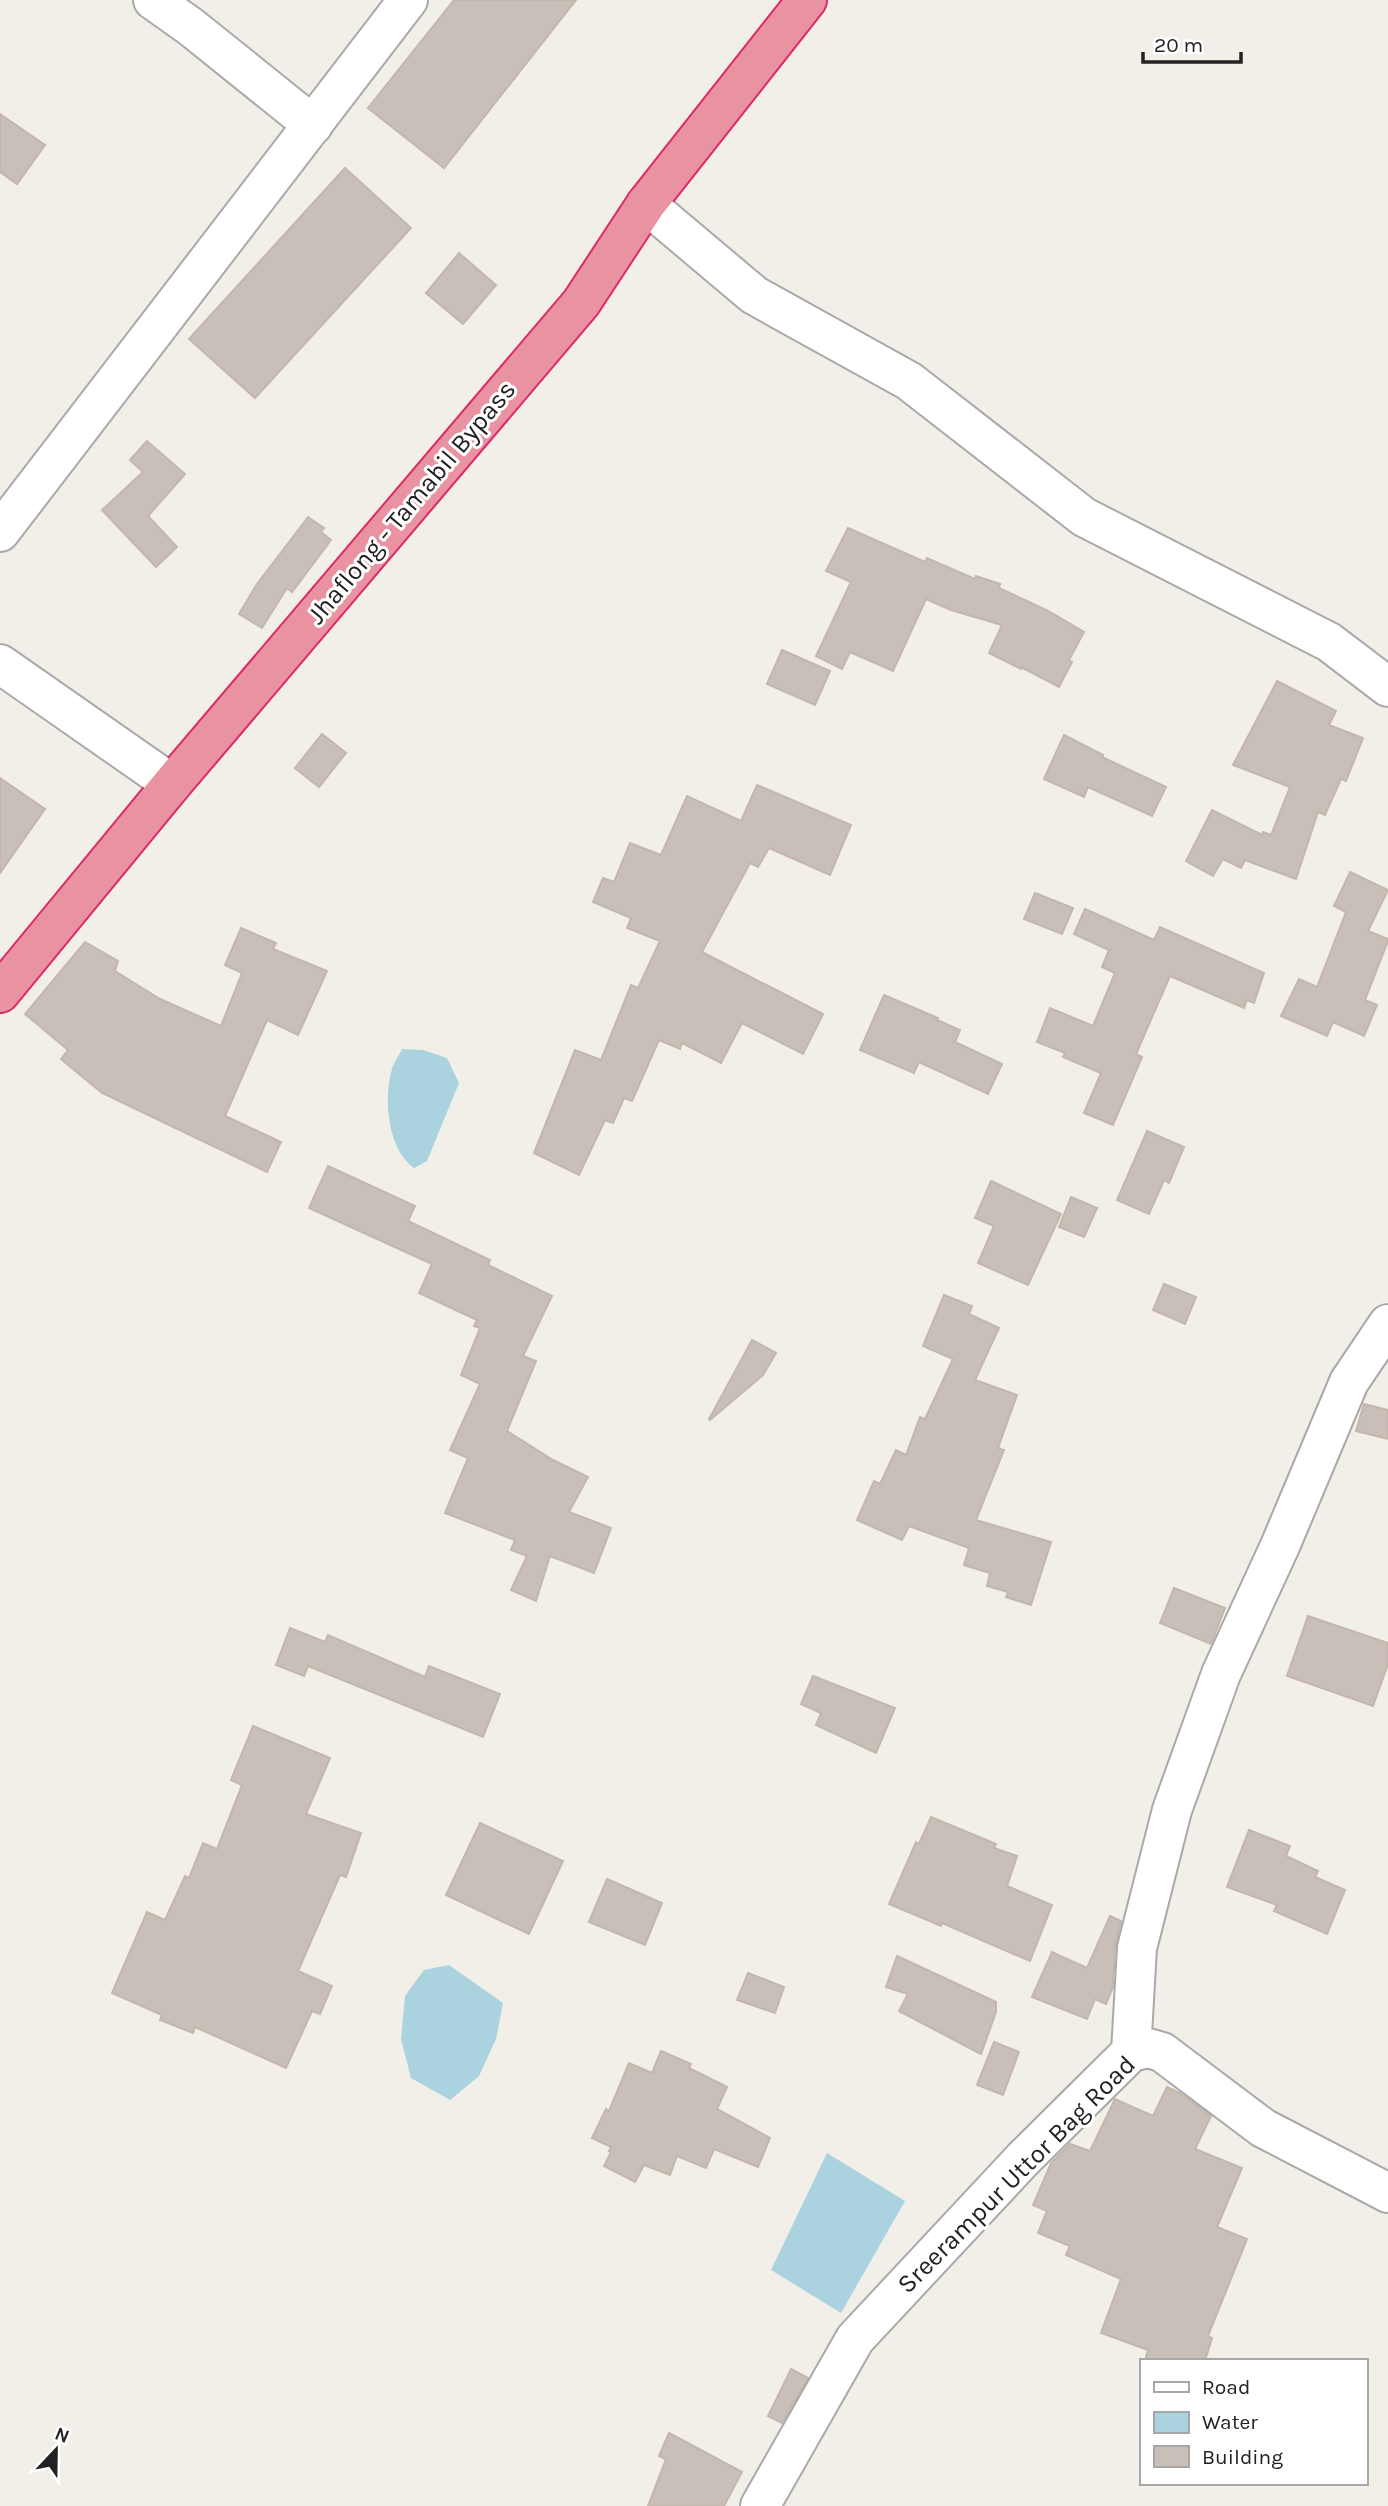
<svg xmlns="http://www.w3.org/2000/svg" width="1388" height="2506" font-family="Karla,sans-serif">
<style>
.water{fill:#aad3df}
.building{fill:#c7bfb8;stroke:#c4b6ab;stroke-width:2}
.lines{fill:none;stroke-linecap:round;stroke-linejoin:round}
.street-casing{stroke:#a9a9a9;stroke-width:42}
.highway-casing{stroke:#dc2a67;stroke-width:42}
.street{stroke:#fff;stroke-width:38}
.highway{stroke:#e892a2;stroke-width:38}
.labels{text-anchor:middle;stroke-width:6;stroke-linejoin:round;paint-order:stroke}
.street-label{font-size:26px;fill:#222;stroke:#fff}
</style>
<rect width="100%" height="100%" fill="#f2efe9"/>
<!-- water -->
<g class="water">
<path d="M402 1049 423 1050 447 1058 459 1083 427 1161 414 1168C388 1150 383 1099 392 1069 394 1062 399 1056 402 1049Z"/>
<polygon points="449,1965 503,2003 496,2039 479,2076 450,2100 411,2078 401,2039 405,1996 424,1970"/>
<polygon points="827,2153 905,2201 841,2313 771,2270"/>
</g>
<!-- building -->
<g class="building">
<polygon points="454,0 576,0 444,168 368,108"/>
<polygon points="0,114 45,145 17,184 0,172"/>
<polygon points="345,168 411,228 255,398 189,339"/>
<polygon points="459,253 496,285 463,324 426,293"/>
<polygon points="147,441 185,474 148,516 177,547 156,567 102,510 143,472 130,460"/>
<polygon points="308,517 324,528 321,532 331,540 292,592 287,588 262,628 239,614 257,584"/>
<polygon points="848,528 925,562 927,558 975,579 976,576 1000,584 999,588 1048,611 1084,632 1069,660 1072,662 1059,687 1021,667 1021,669 989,653 1002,625 951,610 926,599 893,671 850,652 842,669 816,656 851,582 826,571"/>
<polygon points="782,650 830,671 815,705 767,684"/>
<polygon points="1277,681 1336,711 1329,725 1363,738 1346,781 1341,779 1325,815 1318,812 1296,879 1245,860 1241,868 1223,859 1213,876 1186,861 1212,810 1262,835 1263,832 1271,835 1290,787 1233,765"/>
<polygon points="322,734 346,753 319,787 295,768"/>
<polygon points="1064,735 1103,755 1102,757 1166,787 1152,816 1088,787 1084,797 1044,779"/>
<polygon points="0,778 45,809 0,873"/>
<polygon points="757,785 851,825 830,875 769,848 758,867 750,863 702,952 823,1014 803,1054 742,1023 721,1063 682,1043 680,1049 659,1040 632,1101 624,1098 613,1123 605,1120 579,1175 534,1153 575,1050 601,1060 631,985 638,988 660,941 627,928 631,918 593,902 603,878 614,882 630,843 661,855 687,796 741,821"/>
<polygon points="1350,872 1388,890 1368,931 1388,939 1388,941 1365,1000 1377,1005 1364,1036 1333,1022 1327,1036 1281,1016 1299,979 1317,987 1346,912 1334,906"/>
<polygon points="1035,893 1073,908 1062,934 1024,919"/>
<polygon points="1085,909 1154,940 1160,927 1264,973 1254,1003 1247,1000 1244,1008 1170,976 1136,1054 1142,1057 1113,1125 1084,1113 1101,1073 1063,1057 1065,1053 1037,1042 1050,1008 1093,1026 1115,973 1102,967 1109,950 1074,934"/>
<polygon points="241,928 276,943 273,949 327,971 298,1035 267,1020 225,1116 281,1142 267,1172 102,1093 61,1059 68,1050 25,1014 85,942 118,961 115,971 160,999 221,1026 242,973 225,965"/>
<polygon points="884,995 938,1018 937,1020 960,1030 955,1042 1002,1064 988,1094 919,1062 914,1073 860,1050"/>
<polygon points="1147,1131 1184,1147 1169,1183 1164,1180 1149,1214 1117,1200"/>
<polygon points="328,1166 415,1206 408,1221 490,1260 488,1265 552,1296 523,1356 536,1361 507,1431 553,1460 588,1477 569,1512 611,1528 594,1573 550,1556 536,1601 511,1590 527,1556 511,1550 515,1540 445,1513 468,1458 450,1450 480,1384 461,1375 480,1328 474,1326 477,1320 419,1293 432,1264 309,1208"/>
<polygon points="991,1181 1061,1214 1028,1285 978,1263 994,1226 975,1218"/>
<polygon points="1071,1197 1097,1208 1084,1237 1059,1227"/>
<polygon points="1164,1284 1196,1297 1185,1324 1153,1310"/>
<polygon points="944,1295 972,1306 969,1314 999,1328 975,1380 1017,1395 998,1448 1004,1450 976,1520 1051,1542 1031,1605 1006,1597 1008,1592 987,1586 990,1573 964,1565 969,1548 909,1526 902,1540 857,1520 874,1481 880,1484 896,1450 906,1455 920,1417 925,1419 953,1359 923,1346"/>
<polygon points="752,1340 776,1353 763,1375 710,1420 709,1419"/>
<polygon points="1364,1404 1388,1410 1388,1439 1356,1431"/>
<polygon points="1174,1588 1225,1608 1211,1644 1160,1623"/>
<polygon points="1308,1616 1388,1643 1388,1664 1373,1706 1287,1676"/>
<polygon points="290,1628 325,1642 328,1635 425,1677 429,1666 500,1694 483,1737 308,1666 304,1676 276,1665"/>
<polygon points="813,1676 895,1708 876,1753 816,1725 821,1713 801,1704"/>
<polygon points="253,1726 330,1758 306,1814 361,1833 346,1877 340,1875 298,1971 332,1986 320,2014 312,2011 286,2068 195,2027 193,2033 160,2020 162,2015 112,1993 147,1912 165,1920 185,1876 189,1878 203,1843 217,1849 242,1785 231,1780"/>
<polygon points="931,1817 996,1844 994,1848 1017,1856 1007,1886 1052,1905 1030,1961 942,1923 941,1926 889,1904 916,1842 919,1844"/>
<polygon points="480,1823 563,1861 529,1934 446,1895"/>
<polygon points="1249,1830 1290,1846 1286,1856 1318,1871 1315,1877 1345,1890 1327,1934 1274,1911 1277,1905 1227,1887"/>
<polygon points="607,1879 662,1903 645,1945 589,1922"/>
<polygon points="1110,1916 1121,1921 1115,1946 1113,1987 1106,2004 1095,1999 1087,2019 1032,1997 1052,1952 1087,1968"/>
<polygon points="897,1956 996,2002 996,2012 981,2054 899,2011 908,1994 886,1987"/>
<polygon points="748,1973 784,1987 775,2013 737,2000"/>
<polygon points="994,2042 1019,2052 1003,2095 977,2085"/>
<polygon points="661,2051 691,2064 689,2068 727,2087 717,2109 770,2138 758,2167 714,2149 706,2168 677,2156 670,2175 644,2165 635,2182 604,2166 611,2152 609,2151 611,2147 592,2138 606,2109 609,2111 629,2063 652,2073"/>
<polygon points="1167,2087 1180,2093 1211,2116 1195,2149 1242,2168 1217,2227 1247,2239 1208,2336 1212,2338 1205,2361 1145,2361 1148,2350 1101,2333 1121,2279 1066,2255 1070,2246 1038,2233 1047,2211 1033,2205 1051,2163 1070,2144 1090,2151 1115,2099 1153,2116"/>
<polygon points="791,2369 808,2378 782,2423 768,2416"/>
<polygon points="669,2433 742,2472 724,2506 648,2506 666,2459 659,2456"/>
</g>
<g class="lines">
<defs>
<g id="street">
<polyline points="153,0 191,27 313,125"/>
<polyline points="646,204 754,295 909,381 1084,517 1329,642 1388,687"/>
<polyline points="0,532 408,0"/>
<polyline points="0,664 172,784"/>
<polyline points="1131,2052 1137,1948 1172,1810 1221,1674 1280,1546 1349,1382 1388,1324"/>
<polyline points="760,2506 855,2339 1023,2159 1131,2052 1148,2048 1162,2052 1263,2128 1388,2193"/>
</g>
<polyline id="highway" points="0,993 172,784 581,303 646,204 807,0"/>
</defs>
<!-- street casing -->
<use href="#street" class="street-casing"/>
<!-- highway casing -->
<use href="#highway" class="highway-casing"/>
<!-- street -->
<use href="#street" class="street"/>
<!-- highway -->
<use href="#highway" class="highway"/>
</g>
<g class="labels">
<!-- street labels -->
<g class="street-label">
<text transform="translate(411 502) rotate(-50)" y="9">Jhaflong - Tamabil Bypass</text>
<text transform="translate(1016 2174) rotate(-45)" y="9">Sreerampur Uttor Bag Road</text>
</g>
</g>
<!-- legend -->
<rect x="1140" y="2359" width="228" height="126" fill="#ffffff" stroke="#a7a7a7" stroke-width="2"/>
<rect x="1154" y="2382" width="35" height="10" fill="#ffffff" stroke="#a7a7a7" stroke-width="2"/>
<text x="1202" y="2394" font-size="21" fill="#222222">Road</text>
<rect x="1154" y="2412" width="35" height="21" fill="#aad3df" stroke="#a7a7a7" stroke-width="2"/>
<text x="1202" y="2429" font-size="21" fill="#222222">Water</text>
<rect x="1154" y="2446" width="35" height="21" fill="#c7bfb8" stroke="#a7a7a7" stroke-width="2"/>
<text x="1202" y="2464" font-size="21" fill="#222222">Building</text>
<!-- north arrow -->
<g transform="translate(56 2450) rotate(22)" stroke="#ffffff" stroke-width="5" paint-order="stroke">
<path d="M0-5L12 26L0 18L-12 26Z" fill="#222222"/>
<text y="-10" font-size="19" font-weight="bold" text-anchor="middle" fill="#222222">N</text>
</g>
<!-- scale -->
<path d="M1143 52v10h98v-10" fill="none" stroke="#222222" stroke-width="3.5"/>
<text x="1154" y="52" font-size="21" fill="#222222" stroke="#ffffff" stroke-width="5" paint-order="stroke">20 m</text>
</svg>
